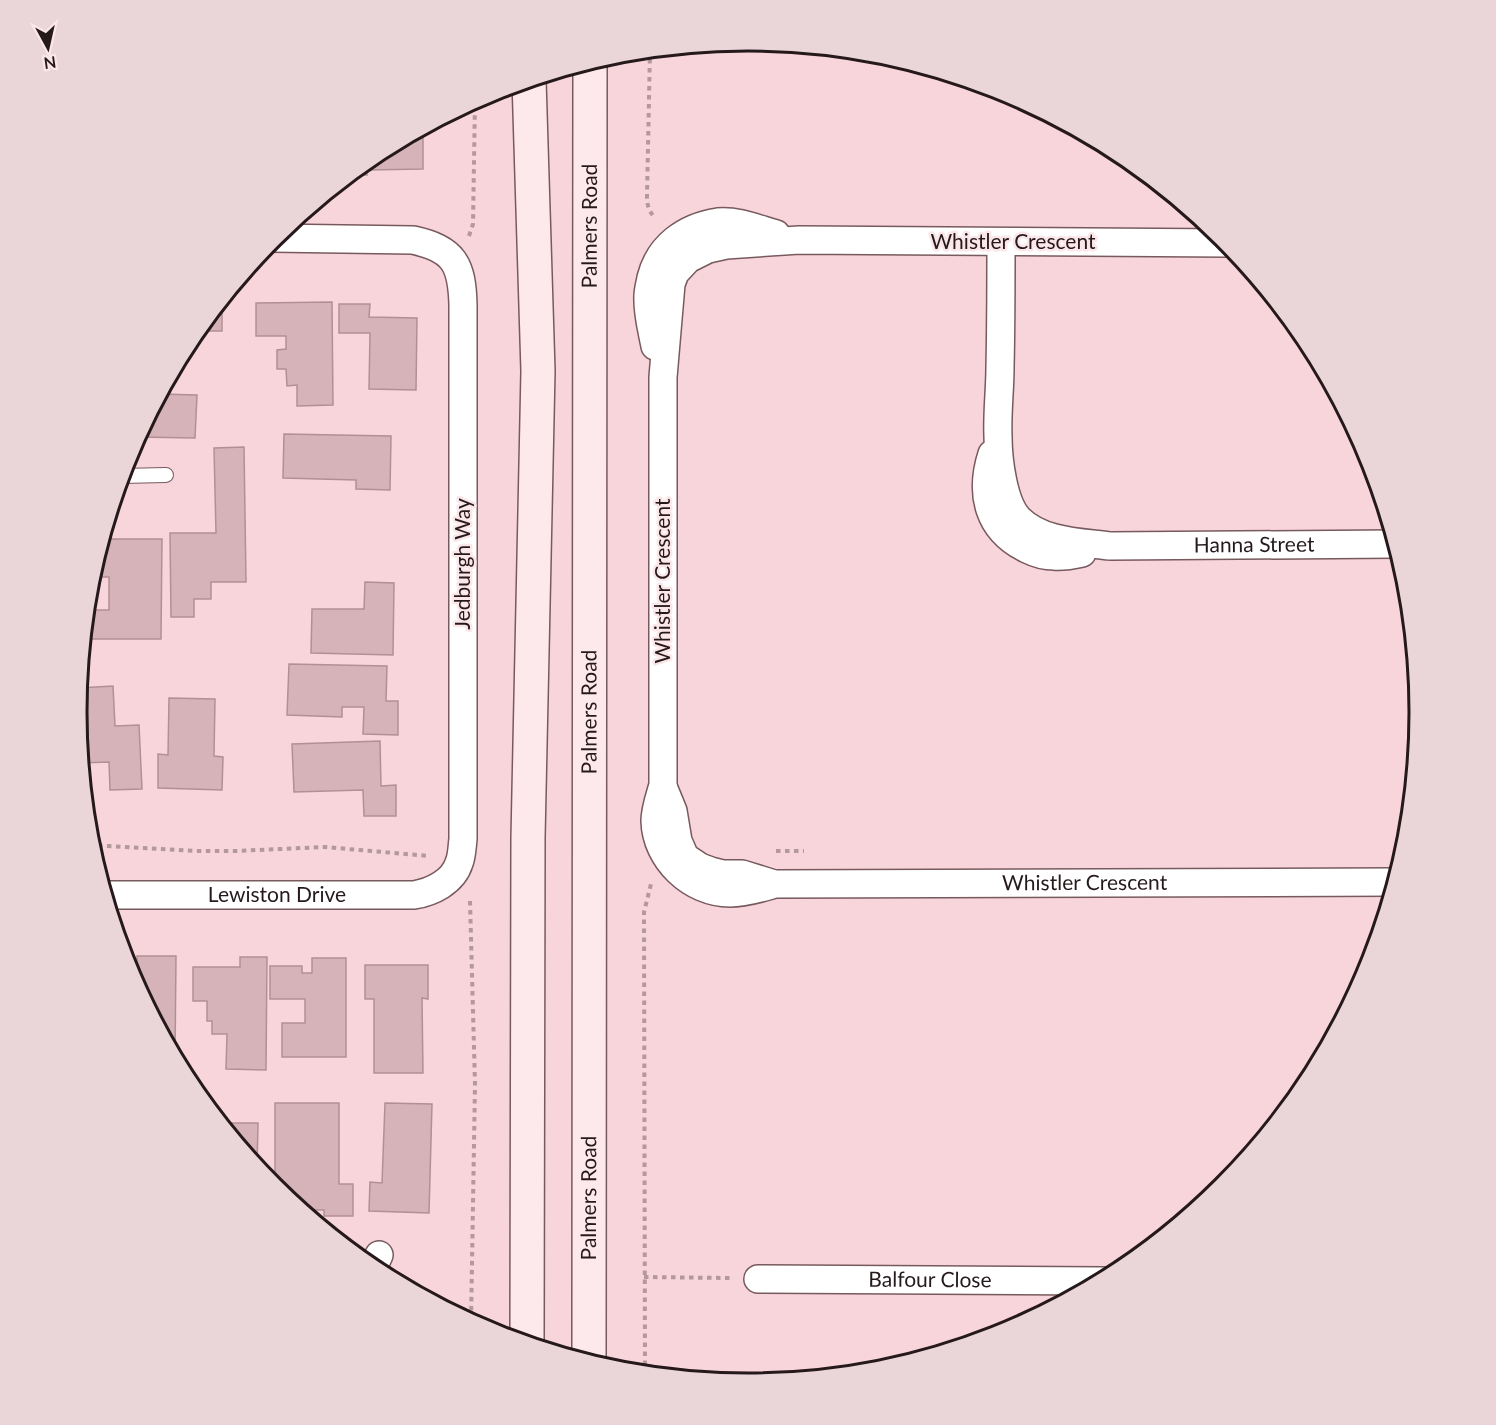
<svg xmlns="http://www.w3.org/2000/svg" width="1496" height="1425" font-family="Lato,sans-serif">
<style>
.building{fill:#d5b3b8;stroke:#b19095;stroke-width:1.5}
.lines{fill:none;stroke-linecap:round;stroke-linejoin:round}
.service-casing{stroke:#775a5e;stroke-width:16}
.minor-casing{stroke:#775a5e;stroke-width:30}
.secondary-casing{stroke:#775a5e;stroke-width:36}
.path{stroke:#b3989c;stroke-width:4;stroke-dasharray:4.5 4.5;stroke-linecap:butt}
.service{stroke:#fff;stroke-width:14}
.minor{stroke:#fff;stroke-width:27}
.secondary{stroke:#fde8eb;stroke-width:33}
.labels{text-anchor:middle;stroke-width:5;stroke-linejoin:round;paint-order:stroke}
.street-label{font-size:21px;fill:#25191b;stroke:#fbe6e9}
.rim{fill:none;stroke:#25191b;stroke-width:3}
</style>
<rect width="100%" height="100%" fill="#f8d5da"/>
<!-- building -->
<g class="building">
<polygon points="423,128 423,169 369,170 369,158 375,154"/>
<polygon points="367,160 367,175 348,175"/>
<polygon points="222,300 222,331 196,331"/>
<polygon points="332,302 333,405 297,406 297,385 287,386 286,369 277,369 277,350 286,349 286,336 256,336 256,303"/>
<polygon points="339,304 370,304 369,317 417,318 416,390 369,389 370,333 339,333"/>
<polygon points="160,394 197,395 195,438 137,437"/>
<polygon points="284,434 391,436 390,490 356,489 356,480 283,478"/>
<polygon points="244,447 246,582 211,582 211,599 194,599 194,617 171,617 170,533 216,533 214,448"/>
<polygon points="102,539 162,539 161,639 86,639 86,610 109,610 109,577 90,577"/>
<polygon points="365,582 394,583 393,655 311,653 312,609 364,609"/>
<polygon points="289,664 387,666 386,701 398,701 398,735 363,734 364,707 342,707 342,717 287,715"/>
<polygon points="113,686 115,726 139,725 142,789 110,790 109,762 81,763 76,712 78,688"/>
<polygon points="169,698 215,699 214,756 223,757 222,790 158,788 158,754 168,755"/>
<polygon points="380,741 381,786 396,785 396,816 364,816 363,790 294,792 292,744"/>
<polygon points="137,956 176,956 175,1060 127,969 125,963 137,963"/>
<polygon points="240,957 267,957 266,1070 226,1069 227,1034 212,1034 212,1021 207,1021 207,1001 193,1001 193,967 240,967"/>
<polygon points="312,958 346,958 346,1057 282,1057 282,1023 305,1023 305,999 270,999 270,966 302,966 302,973 312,973"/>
<polygon points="365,965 428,965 428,999 422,998 423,1073 374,1073 374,999 365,999"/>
<polygon points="275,1103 339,1103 339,1184 353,1184 353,1216 324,1216 324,1210 300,1210 275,1189"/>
<polygon points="385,1103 432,1104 429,1213 369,1211 370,1182 382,1183"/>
<polygon points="220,1123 258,1123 257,1169"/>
</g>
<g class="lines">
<defs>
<polyline id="service" points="121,476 166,475"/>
<g id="minor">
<path id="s1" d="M1001 242C1001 284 1001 325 1000 367 1000 390 997 413 998 436 998 458 1003 503 1019 519 1042 542 1080 542 1110 546L1396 544"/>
<path id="s2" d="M1228 243 799 240 726 245 708 249 688 259 675 273 671 284 663 377V785C660 796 655 809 655 821 656 859 691 893 730 893 746 893 761 888 775 884L1395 882"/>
<path d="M655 346C652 330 647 313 648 296 648 290 650 284 651 278 659 246 685 227 718 222 737 220 758 229 776 234"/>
<path d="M992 454C979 494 988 530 1027 549 1035 553 1045 556 1054 556 1063 557 1073 555 1082 553"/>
<polyline points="664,789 673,811 678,841 685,857 700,867 711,871 723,874 742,874 771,883"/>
<path id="s3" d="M105 895H414C432 892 453 882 459 863 462 856 462 847 463 839V305C462 264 454 249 413 240L272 238"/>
<polyline points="372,1270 379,1255"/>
<path id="s4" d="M758 1279 1104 1281"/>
</g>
<g id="secondary">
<polyline points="527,1344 528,838 538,371 529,80"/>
<path id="s5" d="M589 1363 590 62"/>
</g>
</defs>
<!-- service casing -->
<use href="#service" class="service-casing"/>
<!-- minor casing -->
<use href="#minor" class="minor-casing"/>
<!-- secondary casing -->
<use href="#secondary" class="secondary-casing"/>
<!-- path -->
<g class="path">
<path d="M650 50 647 196C647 206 649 211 655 218"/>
<polyline points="469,236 473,224 475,100"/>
<polyline points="89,845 196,851 235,851 325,847 429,856"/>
<polyline points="776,851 804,851"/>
<polyline points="470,901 475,1084 471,1323"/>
<polyline points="644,1277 730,1278"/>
<polyline points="645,1374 644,912 651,884"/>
</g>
<!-- service -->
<use href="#service" class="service"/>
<!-- minor -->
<use href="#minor" class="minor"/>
<!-- secondary -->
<use href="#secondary" class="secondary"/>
</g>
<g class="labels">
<!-- street labels -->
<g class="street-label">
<text dy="7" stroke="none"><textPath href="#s5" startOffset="1137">Palmers Road</textPath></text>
<text x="1013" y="249">Whistler Crescent</text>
<text dy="7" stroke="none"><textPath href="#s1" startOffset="522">Hanna Street</textPath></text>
<text transform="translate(463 564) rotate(-90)" y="7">Jedburgh Way</text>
<text transform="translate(663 581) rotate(-90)" y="7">Whistler Crescent</text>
<text dy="7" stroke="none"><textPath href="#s5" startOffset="651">Palmers Road</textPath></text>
<text dy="7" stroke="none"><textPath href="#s2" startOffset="1582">Whistler Crescent</textPath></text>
<text dy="7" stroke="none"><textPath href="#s3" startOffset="172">Lewiston Drive</textPath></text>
<text dy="7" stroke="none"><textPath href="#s5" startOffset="165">Palmers Road</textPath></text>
<text dy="7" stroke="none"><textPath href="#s4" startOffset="172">Balfour Close</textPath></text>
</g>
</g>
<!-- crop -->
<path d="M0 0H1496V1425H0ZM87 712a661 661 0 1 1 1322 0a661 661 0 1 1-1322 0Z" fill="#ead6d9" fill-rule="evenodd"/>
<path class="rim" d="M87 712a661 661 0 1 1 1322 0a661 661 0 1 1-1322 0Z"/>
<!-- north arrow -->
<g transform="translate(48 48) rotate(172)" stroke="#fbe6e9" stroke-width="4.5" paint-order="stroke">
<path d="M0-4.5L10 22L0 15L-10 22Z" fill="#25191b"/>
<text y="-9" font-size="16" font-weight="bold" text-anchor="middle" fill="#25191b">N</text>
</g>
</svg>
